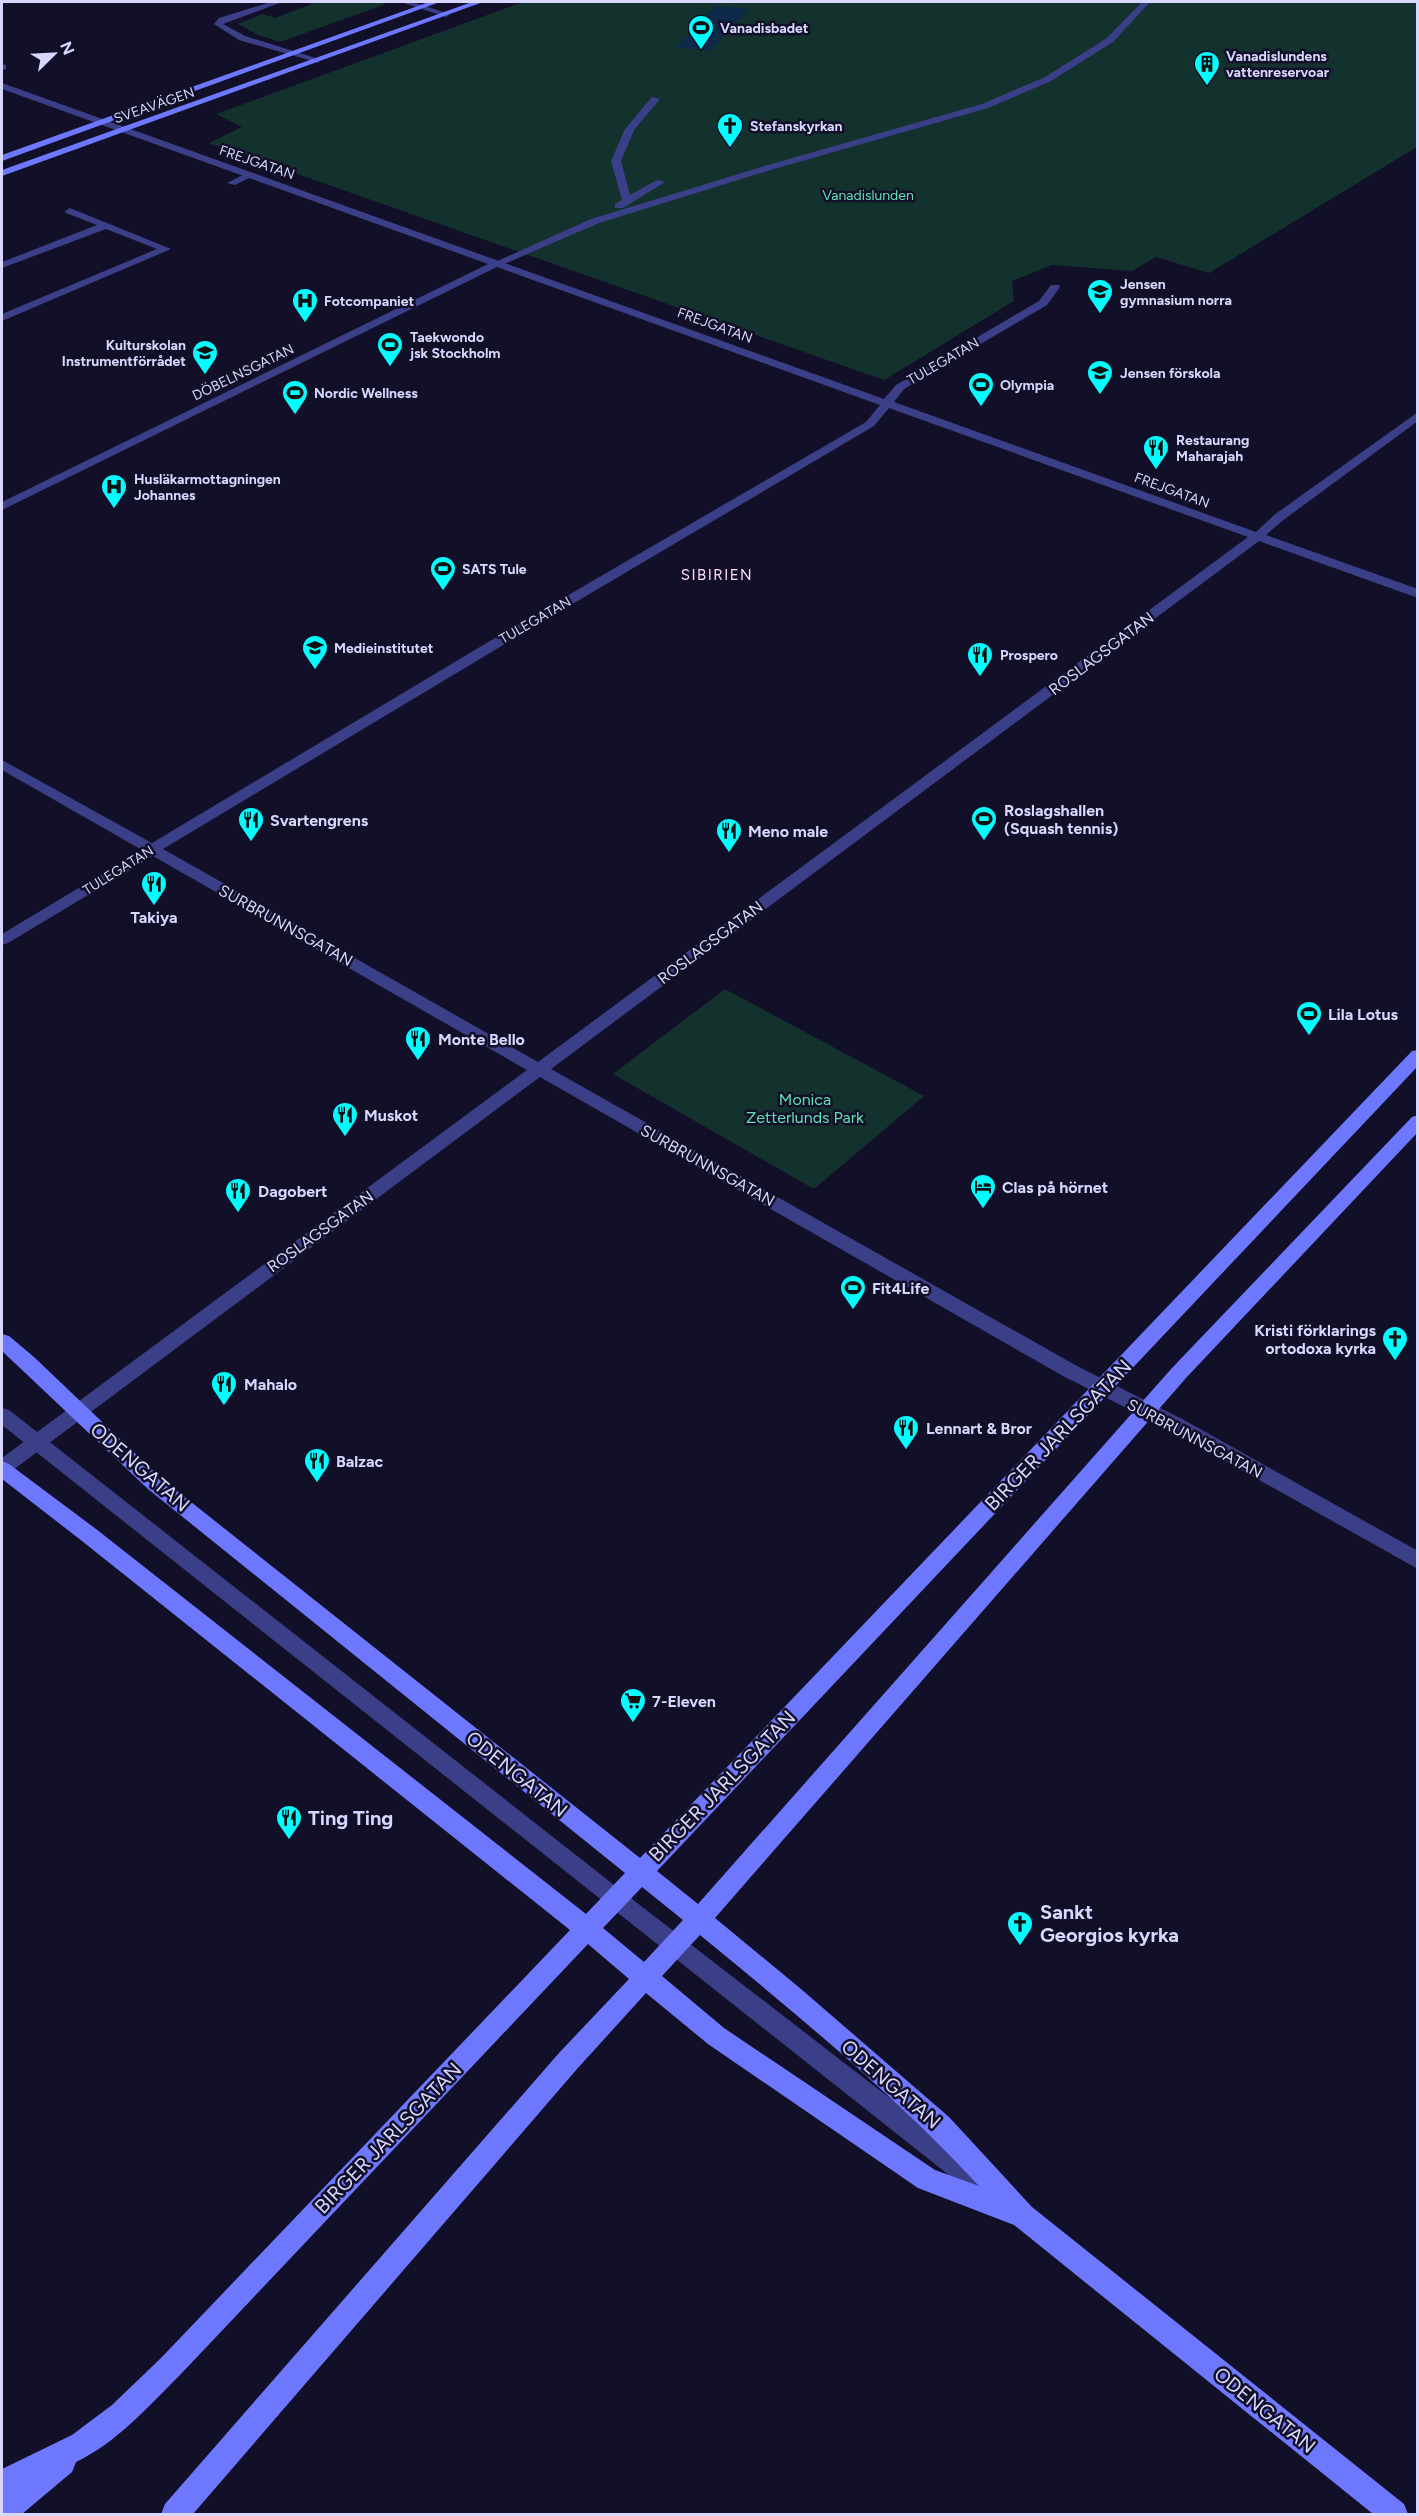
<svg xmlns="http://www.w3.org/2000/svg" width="1419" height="2516" font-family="Figtree,sans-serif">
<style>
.green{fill:#13322e}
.water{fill:#0c294a}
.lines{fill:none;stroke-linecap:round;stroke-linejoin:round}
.lane{fill:#3b3f87;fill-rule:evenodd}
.street{fill:#3b3f87;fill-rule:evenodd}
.secondary{fill:#6e78ff;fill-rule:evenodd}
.labels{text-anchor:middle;stroke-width:5;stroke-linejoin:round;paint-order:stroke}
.far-poi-label{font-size:14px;font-weight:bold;fill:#d8d7ff;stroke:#121028;text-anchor:start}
.far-street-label{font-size:14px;fill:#d8d7ff;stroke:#121028}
.far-park-label{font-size:14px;fill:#62e0b5;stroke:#121028}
.far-neighbourhood-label{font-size:15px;letter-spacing:1.5px;fill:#ffd9f5;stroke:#121028}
.street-label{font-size:16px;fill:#d8d7ff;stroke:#121028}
.poi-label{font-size:16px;font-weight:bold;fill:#d8d7ff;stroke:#121028;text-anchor:start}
.park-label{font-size:16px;fill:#62e0b5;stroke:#121028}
.near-street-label{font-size:20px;fill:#d8d7ff;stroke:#121028}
.near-poi-label{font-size:20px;font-weight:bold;fill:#d8d7ff;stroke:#121028;text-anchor:start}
</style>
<rect width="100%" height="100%" fill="#121028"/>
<!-- green -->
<g class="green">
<polygon points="306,2 376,2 386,4 280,42 256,34 238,24 263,14 275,18 312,4"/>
<polygon points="523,2 1417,2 1417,147 1209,273 1156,257 1132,271 1052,265 1012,281 1014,301 884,380 209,143 242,127 216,114"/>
<polygon points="725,989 924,1096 814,1189 613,1074"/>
</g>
<!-- water -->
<polygon class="water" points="716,6 748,9 710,51 677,47"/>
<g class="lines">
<!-- lane -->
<g class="lane">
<polygon points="1142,2 1150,2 1113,42 1051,81 988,108 774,169 599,223 502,265 493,263 591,219 768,165 982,104 1045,77 1107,38"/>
<polygon points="2,64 6,65 6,69 2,70"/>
<polygon points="652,97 660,99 634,130 621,161 630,195 657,180 665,182 623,208 615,208 615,204 622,200 611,161 625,129"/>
<polygon points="247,173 255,175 235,185 227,183"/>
<polygon points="70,208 171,249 2,321 2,314 157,249 106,229 2,268 2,262 97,225 66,213 65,211"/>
<polygon points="2,1408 9,1410 623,1892 992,2177 996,2186 992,2195 983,2199 974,2195 2,1425"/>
</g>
<!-- street -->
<g class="street">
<polygon points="271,2 282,2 223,24 245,36 319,59 319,63 239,40 214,24 219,18"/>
<polygon points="401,2 412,2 450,14 446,17"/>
<path d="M2 83 884 399 896 385 1039 301 1051 285H1059L1060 287 1047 305 904 389 894 402 1256 532 1274 515 1418 412V421L1282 521 1266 535 1418 589V598L1259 541 551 1069 1077 1366 1184 1420 1418 1551V1569L1170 1430 1063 1376 540 1077 9 1473 2 1476V1458L527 1070 153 856 8 943 2 945V934L142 850 2 770V760L152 843 515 626 866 422 880 405 497 267 2 510V502L488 264 2 89ZM889 408 1248 537 538 1062 163 849 525 632 874 426Z"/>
</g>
<!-- secondary -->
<g class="secondary">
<polygon points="429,2 440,2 2,161 2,155"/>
<polygon points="472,2 483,2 2,176 2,170"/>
<path d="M1418 1050V1066L657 1871 698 1904 1172 1368 1412 1117 1418 1115V1132L1186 1378 715 1918 801 1989 949 2117 1032 2207 1404 2504 1408 2514H1373L1014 2225 918 2188 708 2044 646 1993 577 2069 193 2514H161L165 2504 559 2053 629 1979 588 1944 179 2376C148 2407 116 2443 76 2462L72 2472 22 2514H2V2469L72 2435 112 2405 161 2358 570 1930 82 1541 2 1479V1461L9 1464 96 1529 586 1914 625 1873 148 1489 2 1351V1334L9 1336 34 1357 162 1479 640 1858 1412 1051ZM642 1887 683 1920 644 1962 603 1928ZM700 1935C796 2014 894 2094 979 2186L935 2170 724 2028 662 1976Z"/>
</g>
</g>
<!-- icons -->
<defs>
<symbol id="stadium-pin" viewBox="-11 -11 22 30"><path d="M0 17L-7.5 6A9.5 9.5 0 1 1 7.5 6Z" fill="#03fcfe" stroke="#121028"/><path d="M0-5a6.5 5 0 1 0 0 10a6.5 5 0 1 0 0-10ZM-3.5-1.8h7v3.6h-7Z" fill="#111"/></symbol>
<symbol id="building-pin" viewBox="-11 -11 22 30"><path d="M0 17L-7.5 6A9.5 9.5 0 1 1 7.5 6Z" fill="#03fcfe" stroke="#121028"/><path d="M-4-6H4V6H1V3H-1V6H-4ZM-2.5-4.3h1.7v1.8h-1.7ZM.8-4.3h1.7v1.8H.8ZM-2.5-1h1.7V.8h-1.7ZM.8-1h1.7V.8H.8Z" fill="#111"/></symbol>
<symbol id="church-pin" viewBox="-11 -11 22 30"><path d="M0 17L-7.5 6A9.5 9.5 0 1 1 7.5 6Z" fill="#03fcfe" stroke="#121028"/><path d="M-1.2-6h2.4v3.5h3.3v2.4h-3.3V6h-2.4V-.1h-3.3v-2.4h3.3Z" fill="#111"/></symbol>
<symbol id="school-pin" viewBox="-11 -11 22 30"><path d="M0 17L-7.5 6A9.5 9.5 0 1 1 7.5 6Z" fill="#03fcfe" stroke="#121028"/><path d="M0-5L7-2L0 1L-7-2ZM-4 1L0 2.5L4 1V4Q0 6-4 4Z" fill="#111"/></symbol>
<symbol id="hospital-pin" viewBox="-11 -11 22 30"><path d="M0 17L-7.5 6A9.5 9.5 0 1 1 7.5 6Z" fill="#03fcfe" stroke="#121028"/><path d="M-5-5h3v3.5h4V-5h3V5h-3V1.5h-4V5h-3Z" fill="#111"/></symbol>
<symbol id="restaurant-pin" viewBox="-11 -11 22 30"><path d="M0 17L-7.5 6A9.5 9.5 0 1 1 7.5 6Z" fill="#03fcfe" stroke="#121028"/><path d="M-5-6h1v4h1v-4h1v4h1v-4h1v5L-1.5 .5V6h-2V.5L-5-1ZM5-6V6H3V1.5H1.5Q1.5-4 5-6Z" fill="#111"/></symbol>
<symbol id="hotel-pin" viewBox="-11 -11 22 30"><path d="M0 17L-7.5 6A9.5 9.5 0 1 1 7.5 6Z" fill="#03fcfe" stroke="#121028"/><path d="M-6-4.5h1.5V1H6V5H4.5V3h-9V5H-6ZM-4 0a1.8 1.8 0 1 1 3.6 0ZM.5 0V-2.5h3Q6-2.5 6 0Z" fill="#111"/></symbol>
<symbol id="supermarket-pin" viewBox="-11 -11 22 30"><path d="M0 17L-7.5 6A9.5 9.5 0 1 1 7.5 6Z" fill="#03fcfe" stroke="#121028"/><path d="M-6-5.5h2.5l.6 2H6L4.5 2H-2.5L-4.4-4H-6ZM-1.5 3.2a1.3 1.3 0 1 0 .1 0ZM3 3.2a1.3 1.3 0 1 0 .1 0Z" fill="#111"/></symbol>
</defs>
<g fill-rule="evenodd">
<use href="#stadium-pin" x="686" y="13" width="30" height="40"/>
<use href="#building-pin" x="1192" y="49" width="30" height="40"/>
<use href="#church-pin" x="715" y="111" width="30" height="40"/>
<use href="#school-pin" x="1085" y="277" width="30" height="40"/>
<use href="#hospital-pin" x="290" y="286" width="30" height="40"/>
<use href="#stadium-pin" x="375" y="330" width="30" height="40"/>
<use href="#school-pin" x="190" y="338" width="30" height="40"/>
<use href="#school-pin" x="1085" y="358" width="30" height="40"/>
<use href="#stadium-pin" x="966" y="370" width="30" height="40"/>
<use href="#stadium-pin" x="280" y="378" width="30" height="40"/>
<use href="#restaurant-pin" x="1141" y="433" width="30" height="40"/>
<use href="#hospital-pin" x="99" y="472" width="30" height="40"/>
<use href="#stadium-pin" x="428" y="554" width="30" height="40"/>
<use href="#school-pin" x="300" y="633" width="30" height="40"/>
<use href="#restaurant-pin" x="965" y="640" width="30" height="40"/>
<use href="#stadium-pin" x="969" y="804" width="30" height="40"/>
<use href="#restaurant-pin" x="236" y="805" width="30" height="40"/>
<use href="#restaurant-pin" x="714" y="816" width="30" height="40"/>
<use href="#restaurant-pin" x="139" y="869" width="30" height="40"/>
<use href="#stadium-pin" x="1294" y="999" width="30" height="40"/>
<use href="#restaurant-pin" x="403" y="1024" width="30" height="40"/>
<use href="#restaurant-pin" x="330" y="1100" width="30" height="40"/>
<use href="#hotel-pin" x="968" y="1172" width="30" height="40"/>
<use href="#restaurant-pin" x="223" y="1176" width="30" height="40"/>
<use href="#stadium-pin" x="838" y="1273" width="30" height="40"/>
<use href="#church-pin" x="1380" y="1324" width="30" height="40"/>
<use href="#restaurant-pin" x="209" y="1369" width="30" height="40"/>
<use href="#restaurant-pin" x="891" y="1413" width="30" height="40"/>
<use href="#restaurant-pin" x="302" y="1446" width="30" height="40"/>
<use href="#supermarket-pin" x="618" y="1686" width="30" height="40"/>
<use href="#restaurant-pin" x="274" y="1803" width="30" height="40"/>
<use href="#church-pin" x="1005" y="1909" width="30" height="40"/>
</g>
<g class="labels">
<!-- far-poi labels -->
<g class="far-poi-label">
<text x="720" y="33">Vanadisbadet</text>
<text x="1226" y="61">Vanadislundens<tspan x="1226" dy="16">vattenreservoar</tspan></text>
<text x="750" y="131">Stefanskyrkan</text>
<text x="1120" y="289">Jensen<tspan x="1120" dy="16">gymnasium norra</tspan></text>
<text x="324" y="306">Fotcompaniet</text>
<text x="410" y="342">Taekwondo<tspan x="410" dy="16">jsk Stockholm</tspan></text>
<text x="186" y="350" text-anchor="end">Kulturskolan<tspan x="186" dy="16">Instrumentförrådet</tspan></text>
<text x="1120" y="378">Jensen förskola</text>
<text x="1000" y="390">Olympia</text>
<text x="314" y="398">Nordic Wellness</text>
<text x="1176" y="445">Restaurang<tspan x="1176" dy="16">Maharajah</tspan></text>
<text x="134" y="484">Husläkarmottagningen<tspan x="134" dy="16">Johannes</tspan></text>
<text x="462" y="574">SATS Tule</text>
<text x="334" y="653">Medieinstitutet</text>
<text x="1000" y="660">Prospero</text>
</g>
<!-- far-street labels -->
<g class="far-street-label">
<text transform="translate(154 105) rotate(-19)" y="5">SVEAVÄGEN</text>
<text transform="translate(257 162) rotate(19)" y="5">FREJGATAN</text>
<text transform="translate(715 325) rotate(20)" y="5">FREJGATAN</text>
<text transform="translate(943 361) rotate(-30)" y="5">TULEGATAN</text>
<text transform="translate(243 372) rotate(-26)" y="5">DÖBELNSGATAN</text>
<text transform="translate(1172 490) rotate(20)" y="5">FREJGATAN</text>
<text transform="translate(535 620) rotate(-30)" y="5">TULEGATAN</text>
<text transform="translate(118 870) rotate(-32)" y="5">TULEGATAN</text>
</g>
<!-- far-park labels -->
<g class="far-park-label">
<text x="868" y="200">Vanadislunden</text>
</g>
<!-- far-neighbourhood labels -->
<g class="far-neighbourhood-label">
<text x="717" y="580">SIBIRIEN</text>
</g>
<!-- street labels -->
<g class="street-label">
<text transform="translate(1101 653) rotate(-37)" y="6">ROSLAGSGATAN</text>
<text transform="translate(286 925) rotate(29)" y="6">SURBRUNNSGATAN</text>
<text transform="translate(710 942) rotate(-37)" y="6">ROSLAGSGATAN</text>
<text transform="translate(708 1165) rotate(29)" y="6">SURBRUNNSGATAN</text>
<text transform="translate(320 1231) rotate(-36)" y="6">ROSLAGSGATAN</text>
<text transform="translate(1195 1438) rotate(28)" y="6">SURBRUNNSGATAN</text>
</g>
<!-- poi labels -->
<g class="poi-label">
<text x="1004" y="816">Roslagshallen<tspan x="1004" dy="18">(Squash tennis)</tspan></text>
<text x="270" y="826">Svartengrens</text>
<text x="748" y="837">Meno male</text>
<text x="154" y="923" text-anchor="middle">Takiya</text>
<text x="1328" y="1020">Lila Lotus</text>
<text x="438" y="1045">Monte Bello</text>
<text x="364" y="1121">Muskot</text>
<text x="1002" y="1193">Clas på hörnet</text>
<text x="258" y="1197">Dagobert</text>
<text x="872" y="1294">Fit4Life</text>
<text x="1376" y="1336" text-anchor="end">Kristi förklarings<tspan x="1376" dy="18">ortodoxa kyrka</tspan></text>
<text x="244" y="1390">Mahalo</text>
<text x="926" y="1434">Lennart &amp; Bror</text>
<text x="336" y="1467">Balzac</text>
<text x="652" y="1707">7-Eleven</text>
</g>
<!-- park labels -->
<g class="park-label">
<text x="805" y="1105">Monica<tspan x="805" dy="18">Zetterlunds Park</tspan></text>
</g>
<!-- near-street labels -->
<g class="near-street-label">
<text transform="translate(1058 1435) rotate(-46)" y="7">BIRGER JARLSGATAN</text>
<text transform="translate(140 1467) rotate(41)" y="7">ODENGATAN</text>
<text transform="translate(517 1774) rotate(39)" y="7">ODENGATAN</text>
<text transform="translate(722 1786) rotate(-46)" y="7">BIRGER JARLSGATAN</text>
<text transform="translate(891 2084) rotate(41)" y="7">ODENGATAN</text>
<text transform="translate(388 2138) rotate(-46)" y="7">BIRGER JARLSGATAN</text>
<text transform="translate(1265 2410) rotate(39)" y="7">ODENGATAN</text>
</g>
<!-- near-poi labels -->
<g class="near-poi-label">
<text x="308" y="1825">Ting Ting</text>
<text x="1040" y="1919">Sankt<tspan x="1040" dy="23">Georgios kyrka</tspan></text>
</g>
</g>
<!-- border -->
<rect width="1419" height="2516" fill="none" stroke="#d8d7ff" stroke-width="6"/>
<!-- north arrow -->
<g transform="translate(54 54) rotate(66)" stroke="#121028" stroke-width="4.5" paint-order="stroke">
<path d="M0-4.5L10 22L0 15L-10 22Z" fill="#d8d7ff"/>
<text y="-9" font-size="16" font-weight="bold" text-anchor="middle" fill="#d8d7ff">N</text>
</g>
</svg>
